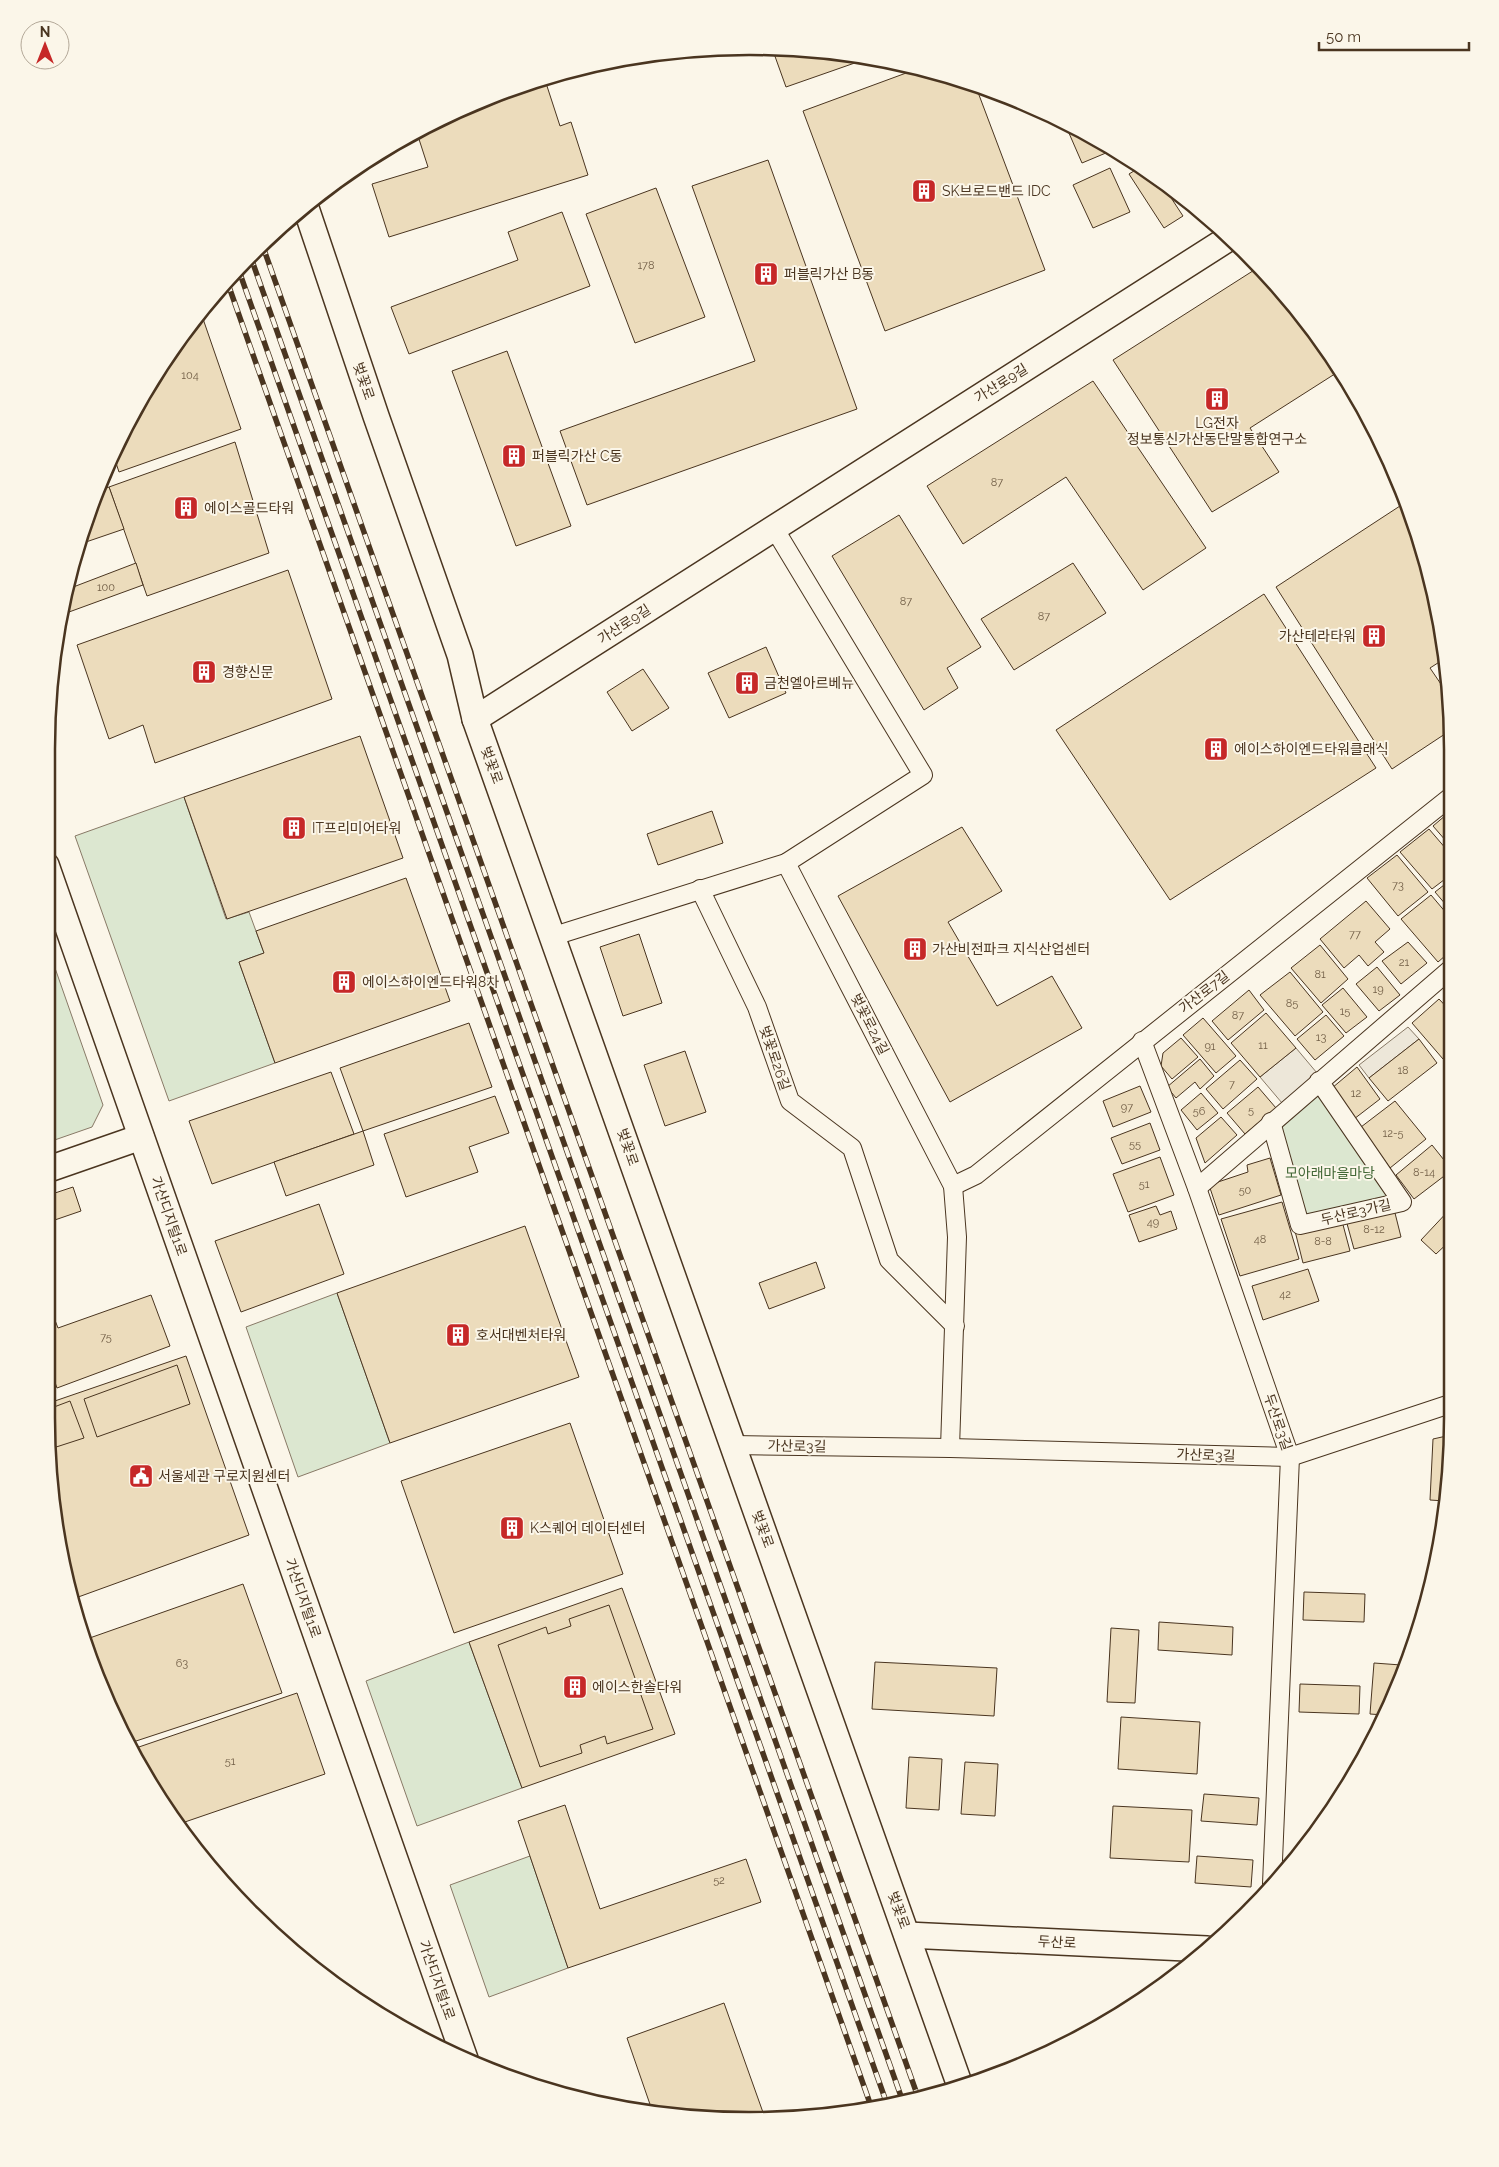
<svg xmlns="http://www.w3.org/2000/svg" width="1499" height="2167" font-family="Raleway,'Noto Sans KR',sans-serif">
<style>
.green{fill:#dce7d0;stroke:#887966}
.parking{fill:#ede7d9;stroke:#887966}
.building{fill:#ecdcbc;stroke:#4a3520}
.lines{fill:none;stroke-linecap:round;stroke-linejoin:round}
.street-casing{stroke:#4a3520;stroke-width:20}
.secondary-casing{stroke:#4a3520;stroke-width:28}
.street{stroke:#fbf6e9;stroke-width:18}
.secondary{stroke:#fbf6e9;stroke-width:25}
.rail-casing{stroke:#4a3520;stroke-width:5.5}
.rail{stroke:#fbf6e9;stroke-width:4;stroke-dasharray:11;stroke-linecap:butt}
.labels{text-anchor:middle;stroke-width:4;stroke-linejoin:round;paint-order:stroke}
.number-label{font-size:11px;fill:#725f47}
.poi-label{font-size:14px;fill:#4a3520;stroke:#fbf6e9;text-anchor:start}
.street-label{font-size:14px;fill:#4a3520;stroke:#fbf6e9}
.park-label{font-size:14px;fill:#436837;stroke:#fbf6e9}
.rim{fill:none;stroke:#4a3520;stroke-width:2.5}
</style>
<rect width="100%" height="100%" fill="#fbf6e9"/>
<!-- green -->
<g class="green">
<polygon points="184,797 226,919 249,912 264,953 239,962 275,1063 169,1101 75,836"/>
<polygon points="48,948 103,1105 92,1127 46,1143 46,949"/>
<polygon points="1319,1081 1402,1202 1300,1225 1271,1122"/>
<polygon points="337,1293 390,1443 298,1477 246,1327"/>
<polygon points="469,1642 522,1788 417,1826 366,1681"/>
<polygon points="530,1856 568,1968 489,1997 450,1885"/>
</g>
<!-- parking -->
<g class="parking">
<polygon points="1408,1027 1419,1039 1369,1078 1359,1065"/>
<polygon points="1296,1048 1317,1073 1282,1103 1260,1077"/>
</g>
<!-- building -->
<g class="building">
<polygon points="772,48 869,58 786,87"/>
<polygon points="917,69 976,87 1045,270 885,331 803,111"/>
<polygon points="545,80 560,126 571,122 588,175 389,237 372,184 428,167 417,133 481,100"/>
<polygon points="1065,124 1113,150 1082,163"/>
<polygon points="768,160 857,409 587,505 560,431 755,361 692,186"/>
<polygon points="1142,166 1160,181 1183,216 1164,228 1129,174"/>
<polygon points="1110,168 1130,212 1093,228 1073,185"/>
<polygon points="656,188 705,317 635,343 586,214"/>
<polygon points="562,212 590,286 409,354 391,307 518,260 508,232"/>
<polygon points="1259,267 1334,359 1341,370 1250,428 1279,472 1212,512 1113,360"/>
<polygon points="201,313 241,429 119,472 113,454 119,438 191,322"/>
<polygon points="507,351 571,526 516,546 452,371"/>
<polygon points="1093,381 1206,548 1143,590 1066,477 963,544 927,486"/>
<polygon points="235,442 269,553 147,596 109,487"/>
<polygon points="109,487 124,529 83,543 101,490"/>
<polygon points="1403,504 1439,613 1444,659 1430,668 1447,693 1451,730 1392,769 1276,587"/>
<polygon points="899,515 981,647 947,668 958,688 924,710 832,556"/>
<polygon points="136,563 143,585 69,612 64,599 68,589"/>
<polygon points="1073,563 1106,613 1014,670 981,619"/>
<polygon points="288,570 332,699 155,763 143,725 109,739 77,645"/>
<polygon points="1264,594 1376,768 1170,900 1056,730"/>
<polygon points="766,647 786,693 729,718 708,673"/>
<polygon points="643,669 669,708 632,731 607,692"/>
<polygon points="360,736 403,858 227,919 184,797"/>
<polygon points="1453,809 1453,849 1433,826"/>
<polygon points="712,811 723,843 658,865 647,834"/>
<polygon points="962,827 1002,891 948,922 997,1006 1052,976 1082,1028 950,1102 838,896"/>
<polygon points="1429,829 1453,857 1453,873 1432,889 1400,852"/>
<polygon points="1397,855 1428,892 1398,916 1367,878"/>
<polygon points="406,878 450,1001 275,1063 239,962 264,953 256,931"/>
<polygon points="1453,878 1453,913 1435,892"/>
<polygon points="1431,895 1453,921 1453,949 1438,962 1401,919"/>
<polygon points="1366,901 1390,929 1375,942 1384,952 1368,966 1359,955 1344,968 1320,939"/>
<polygon points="639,934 662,1003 623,1016 600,947"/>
<polygon points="1408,942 1427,963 1401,984 1382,961"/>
<polygon points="1320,945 1348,979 1321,1003 1291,968"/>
<polygon points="1377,967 1400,995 1379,1011 1356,984"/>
<polygon points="1290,972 1323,1012 1295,1036 1260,995"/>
<polygon points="1343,988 1367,1017 1346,1033 1322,1005"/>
<polygon points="1249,990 1264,1010 1228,1040 1212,1021"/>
<polygon points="1453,991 1453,1009 1444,999"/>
<polygon points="1439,999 1453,1014 1453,1051 1443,1059 1412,1023"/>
<polygon points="1266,1013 1296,1048 1260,1077 1231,1043"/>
<polygon points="1326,1015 1344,1036 1315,1060 1297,1039"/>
<polygon points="1203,1018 1236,1056 1216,1073 1183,1035"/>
<polygon points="469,1023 492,1087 363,1131 340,1068"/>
<polygon points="1181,1038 1198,1057 1172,1079 1161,1066 1163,1053"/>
<polygon points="1419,1039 1437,1063 1388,1101 1369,1078"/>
<polygon points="685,1051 706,1112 665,1126 644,1065"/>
<polygon points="1200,1059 1214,1076 1200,1089 1195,1082 1176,1098 1167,1087"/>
<polygon points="1240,1060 1257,1079 1223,1109 1206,1089"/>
<polygon points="1357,1067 1380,1099 1354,1119 1332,1088"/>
<polygon points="331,1072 354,1134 212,1184 189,1121"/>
<polygon points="1140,1086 1151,1112 1113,1127 1103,1101"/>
<polygon points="1258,1087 1276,1108 1245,1134 1227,1113"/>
<polygon points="1201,1093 1218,1113 1197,1130 1181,1110"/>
<polygon points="495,1096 509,1133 469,1147 478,1172 406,1197 384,1134"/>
<polygon points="1395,1101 1426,1139 1390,1168 1361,1127"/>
<polygon points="1221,1117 1237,1135 1205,1163 1196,1138"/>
<polygon points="1150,1123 1160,1150 1122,1164 1111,1138"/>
<polygon points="363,1131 374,1165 286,1196 274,1162"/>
<polygon points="1432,1145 1452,1170 1414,1199 1396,1175"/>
<polygon points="1160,1157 1174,1195 1128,1212 1113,1174"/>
<polygon points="1270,1158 1281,1195 1219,1215 1209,1185 1248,1172 1247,1165"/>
<polygon points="73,1187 81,1211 46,1223 46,1196"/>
<polygon points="1282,1202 1299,1259 1240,1276 1221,1219"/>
<polygon points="319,1204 344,1274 241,1312 215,1241"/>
<polygon points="1156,1206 1160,1215 1171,1211 1177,1229 1139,1242 1129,1215"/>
<polygon points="1451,1208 1453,1238 1436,1254 1421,1240"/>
<polygon points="1394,1209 1401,1237 1354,1249 1346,1220"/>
<polygon points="1342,1221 1350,1251 1303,1263 1295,1231"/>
<polygon points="525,1226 579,1377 390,1443 337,1293"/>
<polygon points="816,1262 825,1288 769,1309 759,1283"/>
<polygon points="1308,1269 1319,1301 1263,1320 1252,1286"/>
<polygon points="151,1295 170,1346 57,1388 46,1357 46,1297 58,1328"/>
<polygon points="186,1356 249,1535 70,1600 46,1418 46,1404"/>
<polygon points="177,1365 190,1404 97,1437 84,1399"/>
<polygon points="70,1401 84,1438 50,1449 46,1410"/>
<polygon points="570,1423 623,1574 454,1633 401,1481"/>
<polygon points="1451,1435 1445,1501 1430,1500 1433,1439"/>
<polygon points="243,1584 282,1693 130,1743 100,1687 84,1640"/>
<polygon points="622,1588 675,1734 522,1788 469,1642"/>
<polygon points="1304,1592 1365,1594 1364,1622 1303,1620"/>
<polygon points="609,1605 653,1729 607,1744 605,1736 580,1745 582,1753 540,1767 498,1645 546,1627 548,1634 571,1626 569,1619"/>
<polygon points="1159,1622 1233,1627 1232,1655 1158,1650"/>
<polygon points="1111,1628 1139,1630 1135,1703 1107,1702"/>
<polygon points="875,1662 997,1668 994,1716 872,1709"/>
<polygon points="1374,1663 1401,1665 1399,1687 1384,1715 1370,1714"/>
<polygon points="1300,1684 1360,1686 1359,1714 1299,1712"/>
<polygon points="297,1693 325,1774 179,1824 165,1808 133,1749"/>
<polygon points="1121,1717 1200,1722 1197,1774 1118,1769"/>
<polygon points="909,1757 942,1759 939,1810 906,1808"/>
<polygon points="965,1762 998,1764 995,1816 961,1814"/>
<polygon points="1204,1794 1259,1798 1257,1825 1201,1821"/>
<polygon points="565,1805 600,1909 746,1859 761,1902 568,1968 518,1821"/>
<polygon points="1113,1806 1192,1810 1189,1862 1110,1858"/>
<polygon points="1197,1856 1253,1860 1251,1887 1195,1883"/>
<polygon points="724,2003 765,2118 653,2113 627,2038"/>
</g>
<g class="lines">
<defs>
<g id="street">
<polyline points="786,863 953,1186 957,1237 950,1448"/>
<polyline points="700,889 757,1007 790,1101 852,1148 889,1260 955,1326"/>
<polyline points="554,936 786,863 923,775 774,528"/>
<polyline points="1142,1041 1197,1188 1290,1457 1272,1884"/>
<polyline points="1271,1122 1300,1225 1402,1202 1319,1081"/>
<polyline points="953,1186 976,1175 1453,795"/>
<polyline points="1197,1188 1453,967"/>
<polyline points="733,1445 950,1448 1290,1457 1453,1403"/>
</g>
<g id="secondary">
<polyline points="306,208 376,416 460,655 475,719 959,2083"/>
<polyline points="475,719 1229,238"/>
<polyline points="46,865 465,2059"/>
<polyline points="46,1170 141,1137"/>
<polyline points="907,1935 1207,1949"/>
</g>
</defs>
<!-- street casing -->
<use href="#street" class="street-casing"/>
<!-- secondary casing -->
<use href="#secondary" class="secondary-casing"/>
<!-- street -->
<use href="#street" class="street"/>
<!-- secondary -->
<use href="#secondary" class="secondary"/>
<defs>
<g id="rail">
<polyline points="262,244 918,2097"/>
<polyline points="250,255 903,2102"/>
<polyline points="238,268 888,2107"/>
<polyline points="227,281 872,2109"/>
</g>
</defs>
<!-- rail casing -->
<use href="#rail" class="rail-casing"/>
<!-- rail -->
<use href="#rail" class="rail"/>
</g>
<!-- icons -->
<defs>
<symbol id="building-square" viewBox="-11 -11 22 22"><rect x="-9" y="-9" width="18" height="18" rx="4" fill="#c62828" stroke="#fbf6e9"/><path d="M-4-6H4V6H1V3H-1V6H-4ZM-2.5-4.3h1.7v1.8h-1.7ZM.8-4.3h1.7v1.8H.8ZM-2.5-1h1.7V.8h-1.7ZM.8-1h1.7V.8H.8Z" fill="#fff"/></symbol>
<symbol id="civic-square" viewBox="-11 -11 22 22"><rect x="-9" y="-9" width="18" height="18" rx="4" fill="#c62828" stroke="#fbf6e9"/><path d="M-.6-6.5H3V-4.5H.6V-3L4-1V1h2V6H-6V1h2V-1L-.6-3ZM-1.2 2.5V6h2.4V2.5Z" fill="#fff"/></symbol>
</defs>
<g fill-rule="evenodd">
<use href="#building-square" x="910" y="177" width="28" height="28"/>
<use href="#building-square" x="752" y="260" width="28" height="28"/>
<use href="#building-square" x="1203" y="385" width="28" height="28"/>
<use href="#building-square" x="500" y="442" width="28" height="28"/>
<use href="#building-square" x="172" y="494" width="28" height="28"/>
<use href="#building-square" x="1360" y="622" width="28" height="28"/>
<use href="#building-square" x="190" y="658" width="28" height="28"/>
<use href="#building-square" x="733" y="669" width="28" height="28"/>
<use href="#building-square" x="1202" y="735" width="28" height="28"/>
<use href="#building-square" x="280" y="814" width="28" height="28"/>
<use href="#building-square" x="901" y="935" width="28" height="28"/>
<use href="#building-square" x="330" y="968" width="28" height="28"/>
<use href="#building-square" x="444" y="1321" width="28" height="28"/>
<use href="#civic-square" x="127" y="1462" width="28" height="28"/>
<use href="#building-square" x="498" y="1514" width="28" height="28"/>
<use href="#building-square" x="561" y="1673" width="28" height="28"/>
</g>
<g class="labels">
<!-- number labels -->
<g class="number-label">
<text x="646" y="269">178</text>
<text x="190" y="379">104</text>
<text x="997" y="486">87</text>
<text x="106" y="591">100</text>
<text x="906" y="605">87</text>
<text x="1044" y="620">87</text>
<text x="1398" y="889">73</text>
<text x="1355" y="938">77</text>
<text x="1404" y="966">21</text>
<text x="1320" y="978">81</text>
<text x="1378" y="993">19</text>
<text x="1292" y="1007">85</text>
<text x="1345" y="1015">15</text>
<text x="1238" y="1019">87</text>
<text x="1321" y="1041">13</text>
<text x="1263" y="1049">11</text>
<text x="1210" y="1050">91</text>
<text x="1403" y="1074">18</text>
<text x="1232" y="1088">7</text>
<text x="1356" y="1097">12</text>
<text x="1127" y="1111">97</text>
<text x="1251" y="1114">5</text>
<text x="1199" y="1115">56</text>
<text x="1393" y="1137">12-5</text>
<text x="1135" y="1148">55</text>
<text x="1424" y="1176">8-14</text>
<text x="1144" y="1188">51</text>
<text x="1245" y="1194">50</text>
<text x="1153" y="1226">49</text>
<text x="1374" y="1233">8-12</text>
<text x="1260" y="1243">48</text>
<text x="1323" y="1245">8-8</text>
<text x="1285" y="1298">42</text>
<text x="106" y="1341">75</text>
<text x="182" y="1667">63</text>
<text x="230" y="1765">51</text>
<text x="719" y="1884">52</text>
</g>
<!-- poi labels -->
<g class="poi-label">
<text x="942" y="196">SK브로드밴드 IDC</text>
<text x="784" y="279">퍼블릭가산 B동</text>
<text x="1217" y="428" text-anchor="middle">LG전자<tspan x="1217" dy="16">정보통신가산동단말통합연구소</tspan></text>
<text x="532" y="461">퍼블릭가산 C동</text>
<text x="204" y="513">에이스골드타워</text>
<text x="1356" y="641" text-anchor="end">가산테라타워</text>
<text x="222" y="677">경향신문</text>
<text x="764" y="688">금천엘아르베뉴</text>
<text x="1234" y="754">에이스하이엔드타워클래식</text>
<text x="312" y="833">IT프리미어타워</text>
<text x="932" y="954">가산비전파크 지식산업센터</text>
<text x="362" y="987">에이스하이엔드타워8차</text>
<text x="476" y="1340">호서대벤처타워</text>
<text x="158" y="1481">서울세관 구로지원센터</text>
<text x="530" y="1533">K스퀘어 데이터센터</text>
<text x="592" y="1692">에이스한솔타워</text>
</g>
<!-- street labels -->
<g class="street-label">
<text transform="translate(364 381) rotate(71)" y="5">벚꽃로</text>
<text transform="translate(1001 383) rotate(-32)" y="5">가산로9길</text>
<text transform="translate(624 624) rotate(-33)" y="5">가산로9길</text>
<text transform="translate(492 765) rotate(70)" y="5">벚꽃로</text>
<text transform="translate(1204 992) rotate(-38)" y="5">가산로7길</text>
<text transform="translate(870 1024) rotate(63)" y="5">벚꽃로24길</text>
<text transform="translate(775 1058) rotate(71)" y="5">벚꽃로26길</text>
<text transform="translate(628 1147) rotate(71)" y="5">벚꽃로</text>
<text transform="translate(1356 1212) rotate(-13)" y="5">두산로3가길</text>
<text transform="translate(169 1216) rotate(71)" y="5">가산디지털1로</text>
<text transform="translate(1278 1422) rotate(71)" y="5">두산로3길</text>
<text transform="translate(797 1446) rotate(1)" y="5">가산로3길</text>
<text transform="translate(1206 1455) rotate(2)" y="5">가산로3길</text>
<text transform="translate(763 1529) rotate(70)" y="5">벚꽃로</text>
<text transform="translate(303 1598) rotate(71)" y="5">가산디지털1로</text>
<text transform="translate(899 1910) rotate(70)" y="5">벚꽃로</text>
<text transform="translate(1057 1942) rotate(3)" y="5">두산로</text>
<text transform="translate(437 1980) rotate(71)" y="5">가산디지털1로</text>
</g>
<!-- park labels -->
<g class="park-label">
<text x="1330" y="1178">모아래마을마당</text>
</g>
</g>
<!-- crop -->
<path d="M0 0H1499V2167H0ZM749 55H750A694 694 0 0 1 1444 749V1418A694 694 0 0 1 750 2112H749A694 694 0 0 1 55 1418V749A694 694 0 0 1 749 55Z" fill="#fbf6e9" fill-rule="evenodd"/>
<path class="rim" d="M749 55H750A694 694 0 0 1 1444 749V1418A694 694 0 0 1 750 2112H749A694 694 0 0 1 55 1418V749A694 694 0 0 1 749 55Z"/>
<!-- north arrow -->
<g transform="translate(45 45)"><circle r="24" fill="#fbf6e9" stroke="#b4a999"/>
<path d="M0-4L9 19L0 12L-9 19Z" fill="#c62828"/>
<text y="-8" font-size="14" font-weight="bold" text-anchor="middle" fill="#4a3520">N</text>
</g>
<!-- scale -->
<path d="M1319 42v8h150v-8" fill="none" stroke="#4a3520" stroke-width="2.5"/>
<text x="1326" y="42" font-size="15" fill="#4a3520" stroke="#fbf6e9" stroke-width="4" paint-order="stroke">50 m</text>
</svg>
